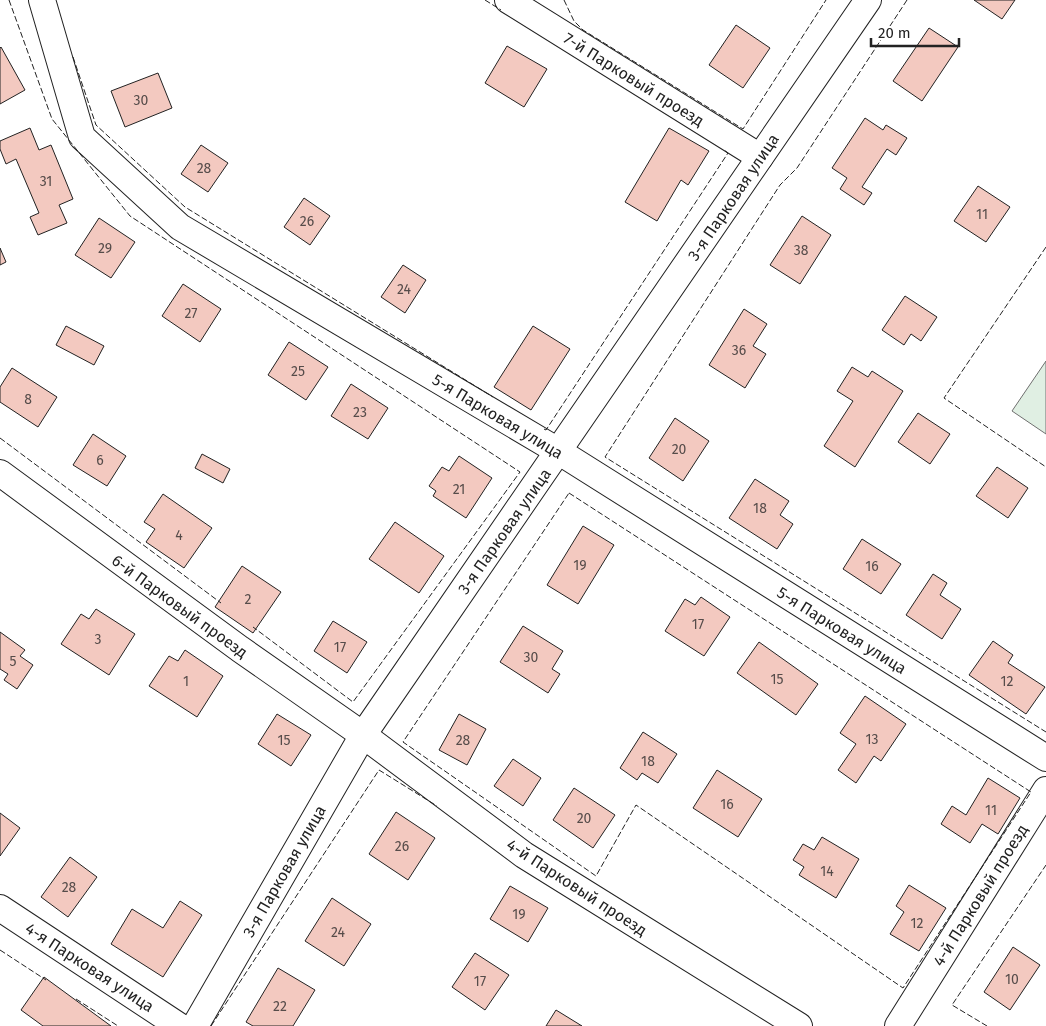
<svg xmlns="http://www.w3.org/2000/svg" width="1046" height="1026" font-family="'Fira Sans',sans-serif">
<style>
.green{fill:#e0efe3;stroke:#6f6f6f}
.building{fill:#f3c9c0;stroke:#222}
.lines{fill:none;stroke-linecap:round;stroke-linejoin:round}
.street-casing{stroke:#222;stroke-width:28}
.street{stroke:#fff;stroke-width:26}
.fence{stroke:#222;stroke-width:1;stroke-dasharray:6 2.5;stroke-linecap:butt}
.labels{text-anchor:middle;stroke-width:4;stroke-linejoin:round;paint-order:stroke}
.number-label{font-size:14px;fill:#564c4a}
.street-label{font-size:16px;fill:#222;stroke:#fff}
</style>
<rect width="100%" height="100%" fill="#fff"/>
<!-- green -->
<polygon class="green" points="1046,361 1046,434 1012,411"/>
<!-- building -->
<g class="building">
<polygon points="974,0 1015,0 1002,19"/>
<polygon points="736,25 770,48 743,88 709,65"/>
<polygon points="929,28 958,47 922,101 893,81"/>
<polygon points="507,46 547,69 524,107 485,83"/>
<polygon points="1,47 25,90 0,104 0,48"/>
<polygon points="158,73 172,108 125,127 111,91"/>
<polygon points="865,118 883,130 886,125 907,138 896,155 887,149 862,187 872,193 864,205 840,189 847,178 832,168"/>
<polygon points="30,128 39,150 51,145 73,199 59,205 67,223 38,235 30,217 39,213 16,159 6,164 0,149 0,141"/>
<polygon points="669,128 709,151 688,185 681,180 657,221 625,202"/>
<polygon points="201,145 228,163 208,192 181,174"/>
<polygon points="978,186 1010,207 986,242 954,221"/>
<polygon points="304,198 330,216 310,245 284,227"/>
<polygon points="802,216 831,235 800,284 770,265"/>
<polygon points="99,218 135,242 111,278 75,255"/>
<polygon points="0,248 6,262 0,265"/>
<polygon points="403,265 426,280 405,313 381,297"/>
<polygon points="183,284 221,309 200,342 162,316"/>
<polygon points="905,296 937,317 921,341 911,334 904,345 882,330"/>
<polygon points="744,309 767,324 753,346 766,354 745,388 709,365"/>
<polygon points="66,326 104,346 94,365 56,345"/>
<polygon points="533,326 570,349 531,410 494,387"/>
<polygon points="289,342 328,367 306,400 268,375"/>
<polygon points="852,367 868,377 872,371 903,391 855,467 824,446 853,401 837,391"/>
<polygon points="12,368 57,397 38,427 0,402 0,387"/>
<polygon points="351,384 388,408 368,439 331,416"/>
<polygon points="918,413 950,434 930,464 898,442"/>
<polygon points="675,418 709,441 683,481 649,458"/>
<polygon points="93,434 126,456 107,486 73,465"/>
<polygon points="202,454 230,469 223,483 195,468"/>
<polygon points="459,456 492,478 466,518 433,496 436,491 429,486 442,467 449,471"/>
<polygon points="997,467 1028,488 1008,518 976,496"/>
<polygon points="755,479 789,501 780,515 793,524 777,549 729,518"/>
<polygon points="163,494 212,528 184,568 146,542 155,529 144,522"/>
<polygon points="395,522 444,556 419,593 369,559"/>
<polygon points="583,526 614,545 578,604 547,585"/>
<polygon points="862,539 901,564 881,594 843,569"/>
<polygon points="242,566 281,592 253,633 215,607"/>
<polygon points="933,574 947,583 940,595 961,609 942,639 906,615"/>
<polygon points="701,597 730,617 704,656 665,631 685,599 695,605"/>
<polygon points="96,609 135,634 109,675 61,644 81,614 89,619"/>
<polygon points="333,621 367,642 347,673 314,651"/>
<polygon points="523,626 563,651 552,669 560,674 548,693 500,662"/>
<polygon points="0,632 25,650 20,656 33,665 17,689 4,680 8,674 0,669"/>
<polygon points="993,641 1013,655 1008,663 1045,687 1026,714 969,675"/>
<polygon points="759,642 818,684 796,715 737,673"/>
<polygon points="185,650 223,676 197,717 149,686 169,656 178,661"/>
<polygon points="865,696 906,724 881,761 874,756 856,783 838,770 856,744 840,733"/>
<polygon points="277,714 311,735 291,766 258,744"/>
<polygon points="459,714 486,729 467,765 439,750"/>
<polygon points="643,732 677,754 658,783 642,773 637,780 620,768"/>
<polygon points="513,759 541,778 523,806 494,786"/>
<polygon points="717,770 762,799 738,837 693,808"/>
<polygon points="988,778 1020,798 998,834 982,824 970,843 941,824 952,806 966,815"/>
<polygon points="574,788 615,815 593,848 553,820"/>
<polygon points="396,812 435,838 408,880 369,854"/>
<polygon points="0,813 20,828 0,856"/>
<polygon points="822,837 859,859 836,898 799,875 804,867 793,860 803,844 814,850"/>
<polygon points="70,857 97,877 68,917 41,897"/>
<polygon points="909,885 946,908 919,951 890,934 904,912 896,906"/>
<polygon points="510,886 548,908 528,942 490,919"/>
<polygon points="332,898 371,924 344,966 305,941"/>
<polygon points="180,901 202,915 163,977 111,944 132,909 163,928"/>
<polygon points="1013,947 1040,965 1010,1010 984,992"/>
<polygon points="475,953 509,975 485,1010 452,987"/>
<polygon points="278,968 315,990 293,1026 253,1026 246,1022"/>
<polygon points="44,977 111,1026 43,1026 21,1010"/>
<polygon points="556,1010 582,1026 546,1026"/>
</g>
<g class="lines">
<defs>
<g id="street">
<polyline points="42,0 82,137 180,227 558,451 1046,758"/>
<polyline points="508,0 760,157"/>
<polyline points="0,473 240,649 363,735 524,855 799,1026"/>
<polyline points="0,908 179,1026"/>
<polyline points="195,1026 363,735 868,0"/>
<polyline points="898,1026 1046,790"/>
</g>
</defs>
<!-- street casing -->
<use href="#street" class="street-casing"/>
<!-- street -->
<use href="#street" class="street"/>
<!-- fence -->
<g class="fence">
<polyline points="9,0 52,119 130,216 520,472 353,702 253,627"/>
<polyline points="485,0 501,10"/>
<polyline points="564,0 574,21 583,30 743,129 826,0"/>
<polyline points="907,0 797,168 780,185 605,457 1046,732"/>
<polyline points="73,57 96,125 185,207 493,397"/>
<polyline points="1046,247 944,398 1046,467"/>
<polyline points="544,429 546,430 728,153 724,150"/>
<polyline points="0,438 221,603"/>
<polygon points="569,493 1031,792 903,988 636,805 596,876 403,742"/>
<polyline points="0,950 46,980"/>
<polyline points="76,999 118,1026"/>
<polyline points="211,1026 379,770 437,806"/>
<polyline points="987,1026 952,1005 1046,865"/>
</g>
</g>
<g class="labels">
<!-- number labels -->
<g class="number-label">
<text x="141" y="105">30</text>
<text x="204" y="173">28</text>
<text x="46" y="186">31</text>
<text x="982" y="219">11</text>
<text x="307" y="226">26</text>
<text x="105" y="253">29</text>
<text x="801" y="255">38</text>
<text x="404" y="294">24</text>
<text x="191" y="318">27</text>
<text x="739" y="355">36</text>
<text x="298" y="376">25</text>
<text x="28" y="404">8</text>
<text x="360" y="417">23</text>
<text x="679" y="454">20</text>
<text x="100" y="465">6</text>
<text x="459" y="494">21</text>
<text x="760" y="513">18</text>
<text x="179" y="540">4</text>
<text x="580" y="570">19</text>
<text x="872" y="571">16</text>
<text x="248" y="604">2</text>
<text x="698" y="629">17</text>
<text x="98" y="644">3</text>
<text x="340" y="652">17</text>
<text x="531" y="662">30</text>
<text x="13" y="666">5</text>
<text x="777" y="684">15</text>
<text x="186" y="686">1</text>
<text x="1007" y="686">12</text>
<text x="872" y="744">13</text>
<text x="284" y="745">15</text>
<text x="463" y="745">28</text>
<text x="648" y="766">18</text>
<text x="727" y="809">16</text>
<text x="991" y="815">11</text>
<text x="584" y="823">20</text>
<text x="402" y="851">26</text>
<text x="827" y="876">14</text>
<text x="69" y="892">28</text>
<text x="519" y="919">19</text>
<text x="917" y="928">12</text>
<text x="338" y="937">24</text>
<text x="1012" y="984">10</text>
<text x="480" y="986">17</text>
<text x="280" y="1011">22</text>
</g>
<!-- street labels -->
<g class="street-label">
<text transform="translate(634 79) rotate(32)" y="6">7-й Парковый проезд</text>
<text transform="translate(733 197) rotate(-56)" y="6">3-я Парковая улица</text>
<text transform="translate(498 416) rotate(31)" y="6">5-я Парковая улица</text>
<text transform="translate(504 531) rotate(-55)" y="6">3-я Парковая улица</text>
<text transform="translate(180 606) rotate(36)" y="6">6-й Парковый проезд</text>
<text transform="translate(842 630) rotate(32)" y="6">5-я Парковая улица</text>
<text transform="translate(284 871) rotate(-60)" y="6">3-я Парковая улица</text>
<text transform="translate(577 887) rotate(33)" y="6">4-й Парковый проезд</text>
<text transform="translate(980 895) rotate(-58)" y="6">4-й Парковый проезд</text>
<text transform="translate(90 967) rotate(33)" y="6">4-я Парковая улица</text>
</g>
</g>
<!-- scale -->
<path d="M871 38v8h88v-8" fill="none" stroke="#222222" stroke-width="2.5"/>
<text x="878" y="38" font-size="15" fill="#222222" stroke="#ffffff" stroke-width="4" paint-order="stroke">20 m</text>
</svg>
